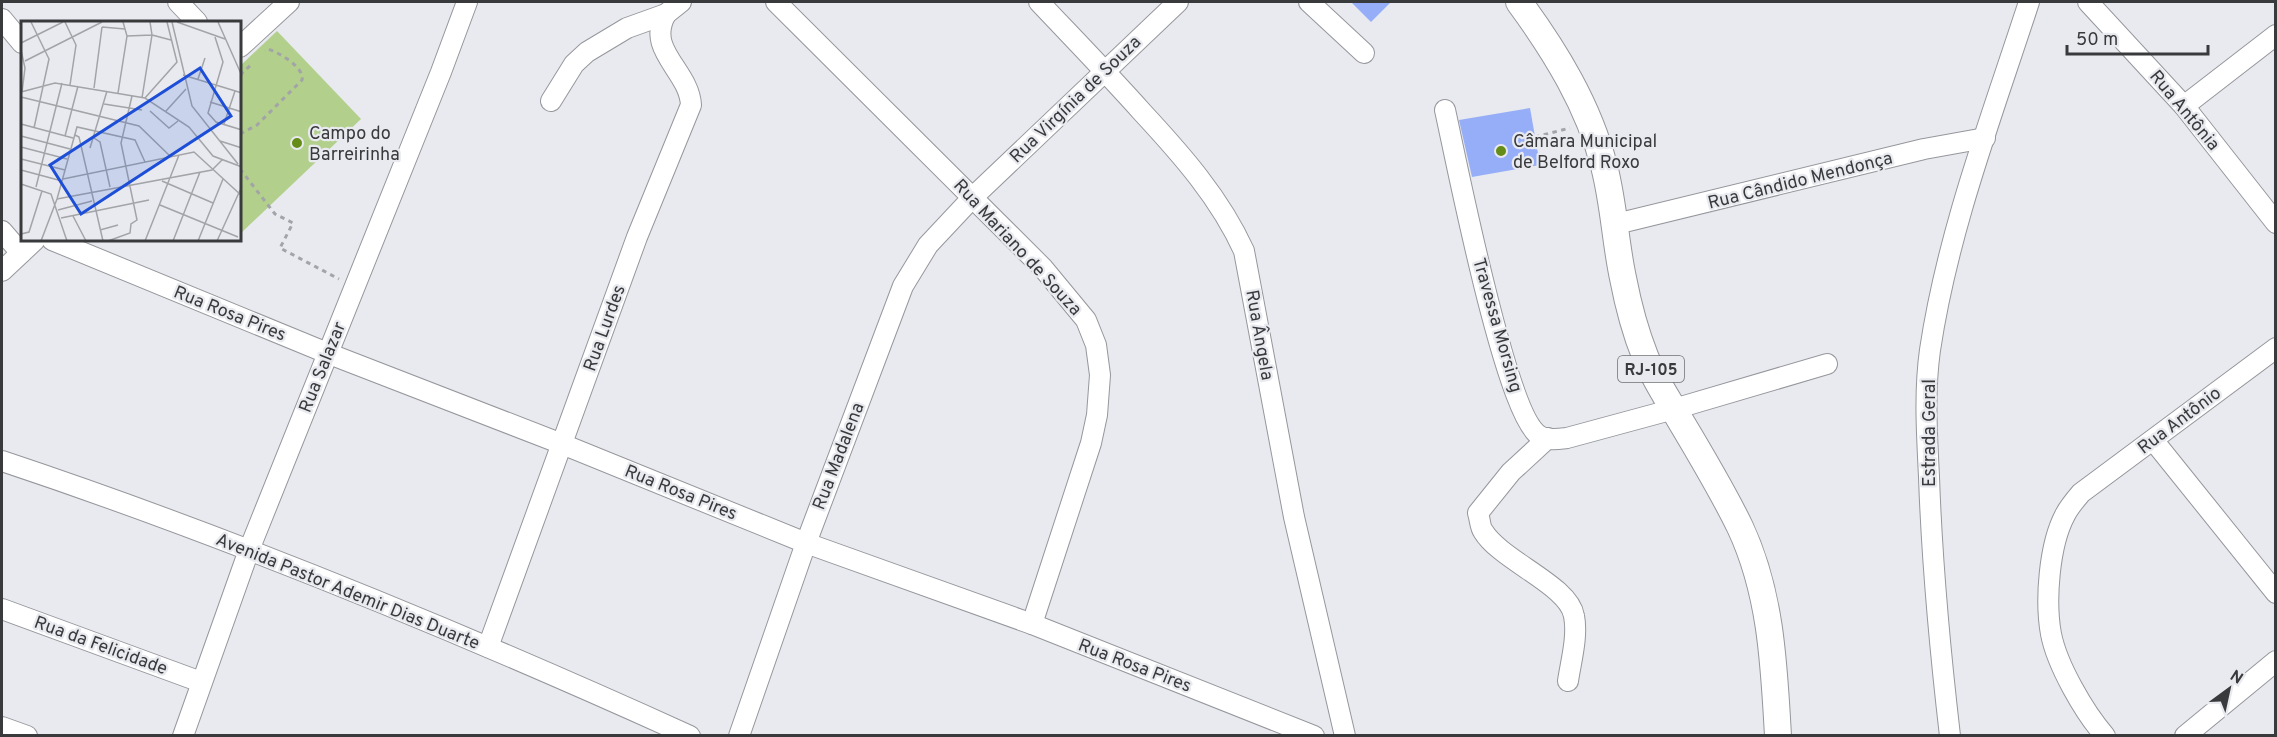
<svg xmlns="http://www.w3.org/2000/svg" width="2277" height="737" font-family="Overpass,sans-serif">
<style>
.green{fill:#b2cf8b}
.building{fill:#96aef8}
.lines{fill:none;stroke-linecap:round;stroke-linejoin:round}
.minor-casing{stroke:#95979c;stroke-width:22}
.major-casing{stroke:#95979c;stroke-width:28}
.path{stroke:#a2a4a7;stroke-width:3;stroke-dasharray:4.5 4.5;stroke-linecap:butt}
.minor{stroke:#fff;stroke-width:20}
.major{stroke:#fff;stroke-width:26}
.poi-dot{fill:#658c17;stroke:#e8eaef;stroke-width:2}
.labels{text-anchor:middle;stroke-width:4.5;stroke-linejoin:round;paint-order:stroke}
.shield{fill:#e8eaef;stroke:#6e6f72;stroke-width:1.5}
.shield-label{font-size:16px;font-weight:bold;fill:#393a3c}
.street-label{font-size:18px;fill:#393a3c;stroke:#e8eaef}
.poi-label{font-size:18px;fill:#393a3c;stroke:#e8eaef;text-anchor:start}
.inset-road{fill:none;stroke:#a2a4a7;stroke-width:1.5}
.view{fill:#1d4ed8;fill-opacity:0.15;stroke:#1d4ed8;stroke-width:3}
.inset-edge{fill:none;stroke:#393a3c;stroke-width:3}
</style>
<rect width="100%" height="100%" fill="#e8eaef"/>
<!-- green -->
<polygon class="green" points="277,31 361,119 240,234 240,66"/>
<!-- building -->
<g class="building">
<polygon points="1351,2 1391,2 1371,22"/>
<polygon points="1530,108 1540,165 1472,177 1459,120"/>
</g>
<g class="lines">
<defs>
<g id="minor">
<polyline points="178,2 197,22"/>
<polyline points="776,2 1043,268 1086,320 1096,345 1100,375 1097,415 1091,443 1032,624"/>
<path d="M1039 2C1073 38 1108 74 1142 112 1181 154 1220 198 1244 251L1294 517 1345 736"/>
<polyline points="1309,2 1364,53"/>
<polyline points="2088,2 2184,106 2276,223"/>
<polyline points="2,19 22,43"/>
<polyline points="240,47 289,2"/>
<polyline points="551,101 574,64 587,52 627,28 666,14 681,2"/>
<polyline points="2184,106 2276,35"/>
<path d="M1445 110C1456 159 1506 417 1540 436 1548 441 1559 439 1567 438L1674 409 1827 364"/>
<polyline points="1616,224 1924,149 1985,138"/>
<polyline points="2,231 21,253"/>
<polyline points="52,240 327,353 562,444 806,543 1032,624 1314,736"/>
<polyline points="2,271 35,240"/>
<path d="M1548 438 1511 472 1478 513C1480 519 1480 527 1483 531 1501 561 1569 585 1574 616 1578 636 1571 661 1568 681"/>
<polyline points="2153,440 2276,593"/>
<path d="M2 461C236 539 465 634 690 736"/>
<polyline points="2,609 201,682"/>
<path d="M488 647 637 237 691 105C689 70 645 50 666 14"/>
<polyline points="2,727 27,736"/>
<polyline points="183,736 249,550 441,72 467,2"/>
<polyline points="739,736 806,543 903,286 928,245 973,197 1178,2"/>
<path d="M1950 736C1940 650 1932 564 1929 477 1927 435 1924 393 1930 350 1948 230 1992 116 2029 2"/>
<path d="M2105 736C2084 712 2057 665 2051 634 2045 601 2049 545 2065 515 2069 507 2075 500 2081 493L2276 348"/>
<polyline points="2185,736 2276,661"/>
</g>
<path id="major" d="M1519 2C1555 51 1589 106 1604 166 1614 204 1615 241 1623 278 1628 304 1635 331 1645 356 1654 379 1668 399 1680 420 1701 455 1722 490 1740 527 1771 593 1774 664 1778 736"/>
</defs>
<!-- minor casing -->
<use href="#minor" class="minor-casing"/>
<!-- major casing -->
<use href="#major" class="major-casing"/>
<!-- path -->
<g class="path">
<polyline points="240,75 252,64"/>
<path d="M240 134 257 125 302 80C305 68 280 53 268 49L265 51"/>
<polyline points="1535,137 1570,128"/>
<polyline points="240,169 275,214 293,223 280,248 339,279"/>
</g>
<!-- minor -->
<use href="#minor" class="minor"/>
<!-- major -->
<use href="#major" class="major"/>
</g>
<!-- markers -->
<g class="poi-dot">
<circle cx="297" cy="143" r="6"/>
<circle cx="1501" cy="151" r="6"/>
</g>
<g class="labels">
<!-- shield labels -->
<rect class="shield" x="1618" y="356" width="66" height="26" rx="4.5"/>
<g class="shield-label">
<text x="1651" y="375">RJ-105</text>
</g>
<!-- street labels -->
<g class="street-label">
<text transform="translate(1075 99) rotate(-44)" y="6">Rua Virgínia de Souza</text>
<text transform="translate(2185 110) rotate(50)" y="6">Rua Antônia</text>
<text transform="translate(1800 180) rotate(-14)" y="6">Rua Cândido Mendonça</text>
<text transform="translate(1018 247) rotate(47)" y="6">Rua Mariano de Souza</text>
<text transform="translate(230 313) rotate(22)" y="6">Rua Rosa Pires</text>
<text transform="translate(1498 325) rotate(74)" y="6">Travessa Morsing</text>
<text transform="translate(604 328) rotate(-70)" y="6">Rua Lurdes</text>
<text transform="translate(1260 335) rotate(80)" y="6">Rua Ângela</text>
<text transform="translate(322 367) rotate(-68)" y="6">Rua Salazar</text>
<text transform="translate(2179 420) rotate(-37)" y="6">Rua Antônio</text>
<text transform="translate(1929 433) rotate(-90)" y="6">Estrada Geral</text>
<text transform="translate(838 456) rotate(-69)" y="6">Rua Madalena</text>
<text transform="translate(681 492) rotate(22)" y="6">Rua Rosa Pires</text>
<text transform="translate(348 591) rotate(22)" y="6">Avenida Pastor Ademir Dias Duarte</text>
<text transform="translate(101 645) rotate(20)" y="6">Rua da Felicidade</text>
<text transform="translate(1135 665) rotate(21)" y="6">Rua Rosa Pires</text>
</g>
<!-- poi labels -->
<g class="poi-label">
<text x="309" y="139">Campo do<tspan x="309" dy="21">Barreirinha</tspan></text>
<text x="1513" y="147">Câmara Municipal<tspan x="1513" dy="21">de Belford Roxo</tspan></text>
</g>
</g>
<!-- overview -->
<g transform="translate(21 21)">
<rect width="220" height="220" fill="#e8eaef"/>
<path class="inset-road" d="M10 1 28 38 13 107M44 1 55 24 49 64M151 1 171 85 217 143M156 1 204 18M197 1 221 55M81 6 104 8M106 15 131 14 129 1M194 16 202 41 187 92 195 101 221 109M0 22 42 1M0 29 4 47 1 71M4 40 81 1M162 54 221 72M177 58 184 37M73 67 81 6M0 71 34 62 124 77 168 106 192 135 221 146M97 72 106 15 102 1M0 76 118 105 150 136M121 77 131 14 150 19M124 77 156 41 146 1M189 81 221 91M83 83 121 89M129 90 148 107 157 100M145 90 165 68M0 103 52 117M203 103 214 70M54 114 58 116 82 220M0 115 49 128M44 115 57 65M73 117 79 121 89 166M199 120 221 127M0 126 46 138M69 127 86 70M0 138 44 149M0 149 41 160M42 158 173 131 221 175M141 160 192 182M0 163 30 173 46 220M15 166 41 62M36 178 191 149 201 139M139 184 217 216M37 189 71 180M52 195 65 220M40 197 128 179M79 209 97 204M0 213 8 211 21 170M20 220 36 178 56 106 114 119 124 141M87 220 109 212 110 203 116 199 100 122 111 75M124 220 158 134M152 220 179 151M177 220 202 158M196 220 221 165"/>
<path class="view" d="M179 47 210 95 60 193 29 144Z"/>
<rect width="220" height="220" class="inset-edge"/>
</g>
<!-- border -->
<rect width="2277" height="737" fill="none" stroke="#393a3c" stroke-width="6"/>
<!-- north arrow -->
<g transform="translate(2229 689) rotate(33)" stroke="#e8eaef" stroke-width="4.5" paint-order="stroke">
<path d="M0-4.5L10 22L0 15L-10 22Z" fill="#393a3c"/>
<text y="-9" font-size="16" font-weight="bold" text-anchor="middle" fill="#393a3c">N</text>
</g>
<!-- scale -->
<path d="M2067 45v9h141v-9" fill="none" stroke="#393a3c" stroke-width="3"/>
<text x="2076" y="45" font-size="18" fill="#393a3c" stroke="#e8eaef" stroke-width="4.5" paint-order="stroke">50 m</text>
</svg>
